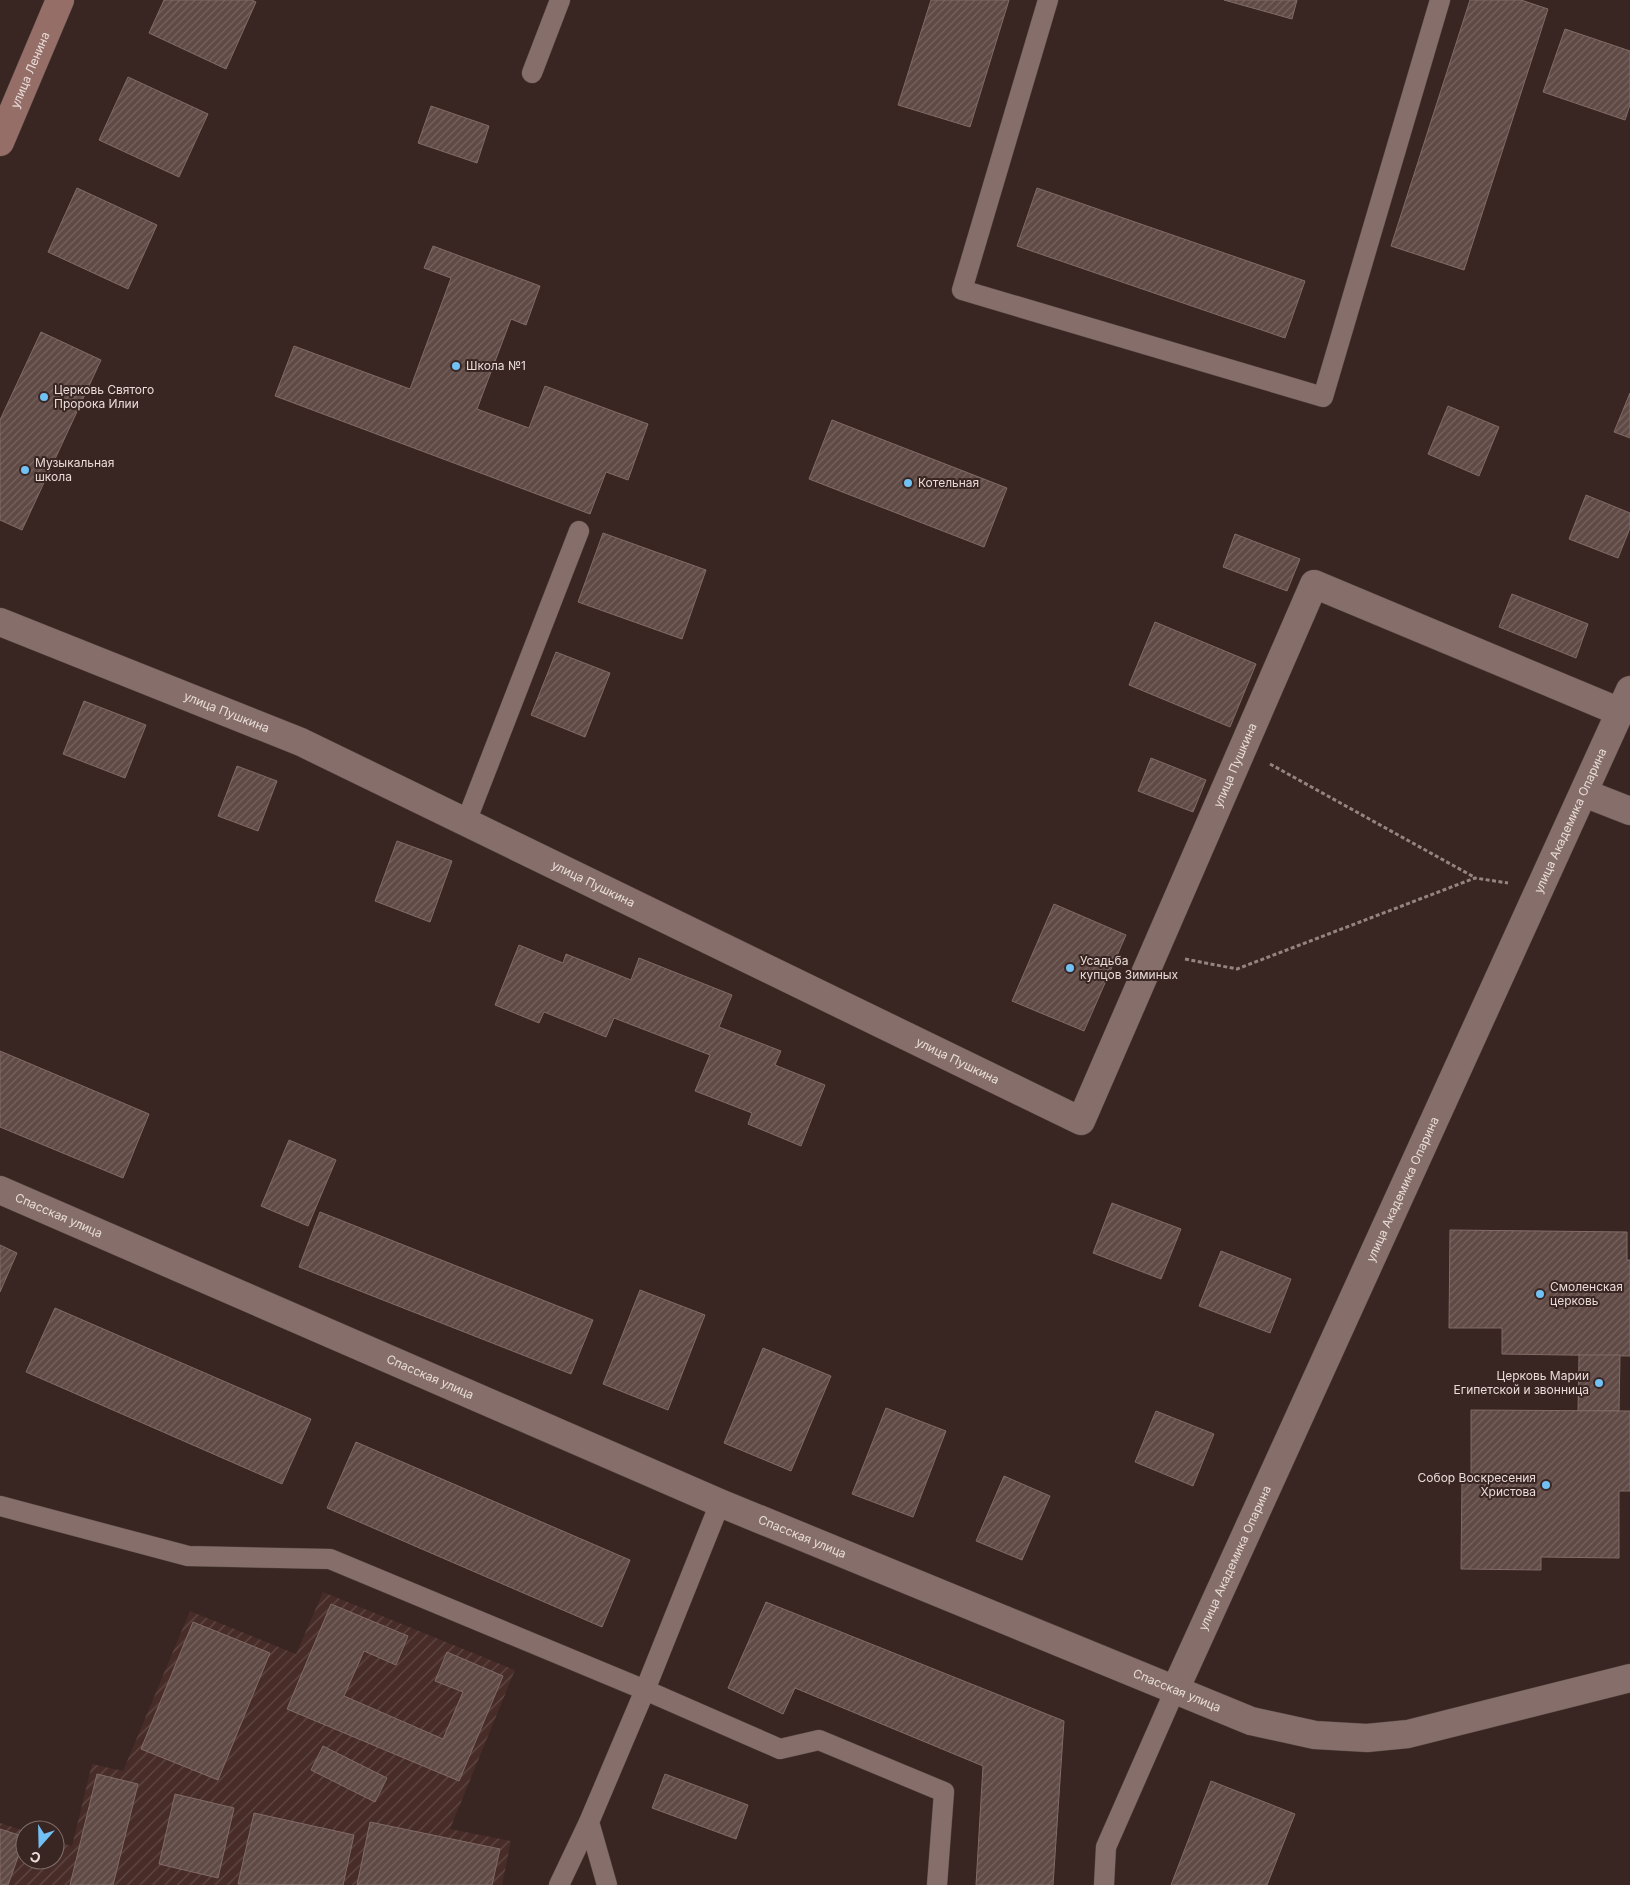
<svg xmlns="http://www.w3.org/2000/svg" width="1630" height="1885" font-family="Inter,sans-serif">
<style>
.industrial{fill:url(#industrial-furrows)}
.building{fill:url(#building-hatch);stroke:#826b67}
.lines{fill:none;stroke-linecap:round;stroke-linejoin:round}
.lane-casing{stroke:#544441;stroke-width:21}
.street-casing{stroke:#544441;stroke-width:29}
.secondary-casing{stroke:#544441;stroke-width:29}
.path{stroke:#948481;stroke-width:3;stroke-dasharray:4 2.5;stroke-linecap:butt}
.lane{stroke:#866f6a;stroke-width:20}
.street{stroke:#866f6a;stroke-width:28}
.secondary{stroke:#956e67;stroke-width:28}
.poi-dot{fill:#72c1f5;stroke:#392522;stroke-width:2}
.labels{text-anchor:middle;stroke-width:4;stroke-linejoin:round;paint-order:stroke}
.street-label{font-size:12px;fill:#e9dcd9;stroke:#392522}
.poi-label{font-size:12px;fill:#e9dcd9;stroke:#392522;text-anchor:start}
</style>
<defs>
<pattern id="industrial-furrows" width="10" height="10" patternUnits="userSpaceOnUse" patternTransform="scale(1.25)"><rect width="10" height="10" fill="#472c28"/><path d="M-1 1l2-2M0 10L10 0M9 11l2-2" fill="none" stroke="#624a47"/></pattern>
<pattern id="building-hatch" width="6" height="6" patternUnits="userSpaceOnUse" patternTransform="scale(1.25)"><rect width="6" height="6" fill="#604a46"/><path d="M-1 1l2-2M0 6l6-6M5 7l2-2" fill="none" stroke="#776460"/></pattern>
</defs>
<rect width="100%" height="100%" fill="#392522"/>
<!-- industrial -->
<polygon class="industrial" points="323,1592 515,1670 450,1829 511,1841 502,1885 0,1885 0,1823 25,1831 25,1860 55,1860 55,1841 72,1846 92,1764 123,1771 190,1611 296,1654"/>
<!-- building -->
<g class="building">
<polygon points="164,0 252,0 256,2 226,69 149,33"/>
<polygon points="931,0 1009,0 970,127 898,105"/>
<polygon points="1224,0 1297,0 1292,19"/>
<polygon points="1470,0 1521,0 1548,9 1464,270 1391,246"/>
<polygon points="1565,29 1630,51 1630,105 1625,120 1543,92"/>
<polygon points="128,77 208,114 179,177 99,140"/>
<polygon points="431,106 489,126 477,163 418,143"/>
<polygon points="77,188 157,225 128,289 48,252"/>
<polygon points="1037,188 1305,281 1285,338 1017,246"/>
<polygon points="433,246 540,286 526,325 511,319 477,409 529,428 545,386 648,424 628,480 606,472 590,514 275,396 294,346 410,389 451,278 424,268"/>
<polygon points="41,332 101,360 22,530 0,520 0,420"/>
<polygon points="1630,393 1630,438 1614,432"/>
<polygon points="1448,406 1499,427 1479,476 1428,454"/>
<polygon points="832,420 1007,488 984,547 809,479"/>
<polygon points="1586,495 1630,513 1630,528 1618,558 1569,539"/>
<polygon points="603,533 706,570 682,639 578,602"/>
<polygon points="1235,534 1300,559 1287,591 1223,567"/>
<polygon points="1512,594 1588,624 1576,658 1499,627"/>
<polygon points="1155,622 1256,664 1230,727 1129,685"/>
<polygon points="556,652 610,673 585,737 531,715"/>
<polygon points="84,701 146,725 125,778 63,754"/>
<polygon points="1151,758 1206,780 1193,812 1138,791"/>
<polygon points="237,766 277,781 258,831 218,816"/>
<polygon points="397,841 452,861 430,922 375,901"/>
<polygon points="1054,904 1126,935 1084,1031 1012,1001"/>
<polygon points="519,945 563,963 566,954 631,980 639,958 732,995 719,1027 781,1051 775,1065 825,1085 801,1146 748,1124 752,1113 695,1091 710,1055 614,1018 606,1037 544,1012 539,1023 495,1005"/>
<polygon points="0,1051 149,1114 123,1178 0,1127"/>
<polygon points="289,1140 336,1160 308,1226 261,1206"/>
<polygon points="1112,1203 1181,1229 1161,1279 1093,1253"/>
<polygon points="320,1212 593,1320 571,1374 299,1267"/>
<polygon points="1450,1230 1627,1232 1627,1260 1630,1260 1630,1356 1502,1354 1502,1328 1449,1328"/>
<polygon points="0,1245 17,1253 0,1292"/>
<polygon points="1221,1251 1291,1279 1270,1333 1199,1306"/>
<polygon points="640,1290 705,1315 668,1410 603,1384"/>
<polygon points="55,1308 311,1419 282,1484 26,1372"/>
<polygon points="763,1348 831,1376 791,1471 724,1443"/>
<polygon points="1579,1355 1620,1355 1619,1411 1578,1411"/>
<polygon points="886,1408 946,1431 913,1517 852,1494"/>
<polygon points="1471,1410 1630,1411 1630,1491 1619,1491 1619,1558 1541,1557 1541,1570 1461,1569 1462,1479 1471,1479"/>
<polygon points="1156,1411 1214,1434 1193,1486 1135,1462"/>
<polygon points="356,1442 630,1560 602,1627 327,1508"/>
<polygon points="1004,1476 1050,1496 1022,1560 976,1541"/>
<polygon points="766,1602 1064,1721 1053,1885 976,1885 983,1766 795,1688 783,1714 728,1688"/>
<polygon points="331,1604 408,1636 396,1665 364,1651 344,1696 443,1739 463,1692 435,1681 447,1652 503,1676 459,1781 287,1709"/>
<polygon points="193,1622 270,1653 218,1780 141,1749"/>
<polygon points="323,1746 387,1778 375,1802 311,1770"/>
<polygon points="97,1774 138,1784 113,1885 70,1885"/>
<polygon points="665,1774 748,1805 736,1839 652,1808"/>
<polygon points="1211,1781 1295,1814 1267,1885 1171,1885"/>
<polygon points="175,1794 234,1808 218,1878 159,1864"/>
<polygon points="254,1813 354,1835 343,1885 238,1884"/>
<polygon points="370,1822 500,1849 492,1885 357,1885"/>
<polygon points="0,1829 25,1837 8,1885 0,1884"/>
</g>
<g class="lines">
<defs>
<g id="lane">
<polyline points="1048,0 962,290 1323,397 1440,0"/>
<polyline points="532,73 560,0"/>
<polyline points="466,822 579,531"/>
<polyline points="0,1506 188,1556 330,1559 645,1690 780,1749 819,1740 944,1792 937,1885"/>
<polyline points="559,1885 589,1822"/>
<polyline points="607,1885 589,1822 645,1690 720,1503"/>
<polyline points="1104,1885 1106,1847 1175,1690"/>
</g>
<g id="street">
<path id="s1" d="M0 622 301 742 1081 1121 1314 584 1620 712"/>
<polyline points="1584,793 1630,811"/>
<path id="s2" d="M0 1190 720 1503 1251 1721 1315 1735 1367 1738 1408 1734 1630 1678"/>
<path id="s3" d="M1175 1690 1630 690"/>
</g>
<g id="secondary">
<path id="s4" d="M0 142 60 0"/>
</g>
</defs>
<!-- lane casing -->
<use href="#lane" class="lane-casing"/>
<!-- street casing -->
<use href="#street" class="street-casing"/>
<!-- secondary casing -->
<use href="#secondary" class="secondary-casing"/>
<!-- path -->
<g class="path">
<polyline points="1270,764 1474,877"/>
<polyline points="1185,959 1237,969 1475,878 1508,883"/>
</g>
<!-- lane -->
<use href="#lane" class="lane"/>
<!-- street -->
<use href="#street" class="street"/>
<!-- secondary -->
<use href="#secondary" class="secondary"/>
</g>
<!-- markers -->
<g class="poi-dot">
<circle cx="456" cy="366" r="5"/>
<circle cx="44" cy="397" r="5"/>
<circle cx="25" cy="470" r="5"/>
<circle cx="908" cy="483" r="5"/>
<circle cx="1070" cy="968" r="5"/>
<circle cx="1540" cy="1294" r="5"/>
<circle cx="1599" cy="1383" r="5"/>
<circle cx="1546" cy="1485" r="5"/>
</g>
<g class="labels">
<!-- street labels -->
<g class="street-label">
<text dy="4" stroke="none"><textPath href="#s4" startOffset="78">улица Ленина</textPath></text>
<text dy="4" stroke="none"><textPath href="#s1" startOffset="244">улица Пушкина</textPath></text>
<text dy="4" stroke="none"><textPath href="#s1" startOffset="1579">улица Пушкина</textPath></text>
<text dy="4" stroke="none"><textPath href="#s3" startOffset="955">улица Академика Опарина</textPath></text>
<text dy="4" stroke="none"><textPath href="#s1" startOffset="649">улица Пушкина</textPath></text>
<text dy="4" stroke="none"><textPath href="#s1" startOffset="1054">улица Пушкина</textPath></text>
<text dy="4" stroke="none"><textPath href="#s3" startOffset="550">улица Академика Опарина</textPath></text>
<text dy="4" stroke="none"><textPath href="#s2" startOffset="64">Спасская улица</textPath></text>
<text dy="4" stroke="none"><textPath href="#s2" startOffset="469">Спасская улица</textPath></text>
<text dy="4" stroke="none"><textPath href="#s2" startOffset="874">Спасская улица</textPath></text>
<text dy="4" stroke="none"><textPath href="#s3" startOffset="145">улица Академика Опарина</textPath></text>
<text dy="4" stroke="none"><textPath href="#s2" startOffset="1279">Спасская улица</textPath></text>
</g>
<!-- poi labels -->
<g class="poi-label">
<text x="466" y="370">Школа №1</text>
<text x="54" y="394">Церковь Святого<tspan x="54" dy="14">Пророка Илии</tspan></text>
<text x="35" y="467">Музыкальная<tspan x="35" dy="14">школа</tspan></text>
<text x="918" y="487">Котельная</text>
<text x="1080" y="965">Усадьба<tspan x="1080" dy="14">купцов Зиминых</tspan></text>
<text x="1550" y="1291">Смоленская<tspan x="1550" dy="14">церковь</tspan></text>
<text x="1589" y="1380" text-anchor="end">Церковь Марии<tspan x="1589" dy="14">Египетской и звонница</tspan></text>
<text x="1536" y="1482" text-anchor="end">Собор Воскресения<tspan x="1536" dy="14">Христова</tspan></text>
</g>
</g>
<!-- north arrow -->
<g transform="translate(40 1845) rotate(200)"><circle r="24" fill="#392522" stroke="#7f6e6b"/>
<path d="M0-4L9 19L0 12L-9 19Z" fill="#72c1f5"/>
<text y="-8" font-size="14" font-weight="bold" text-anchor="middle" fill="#e9dcd9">С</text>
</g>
</svg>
